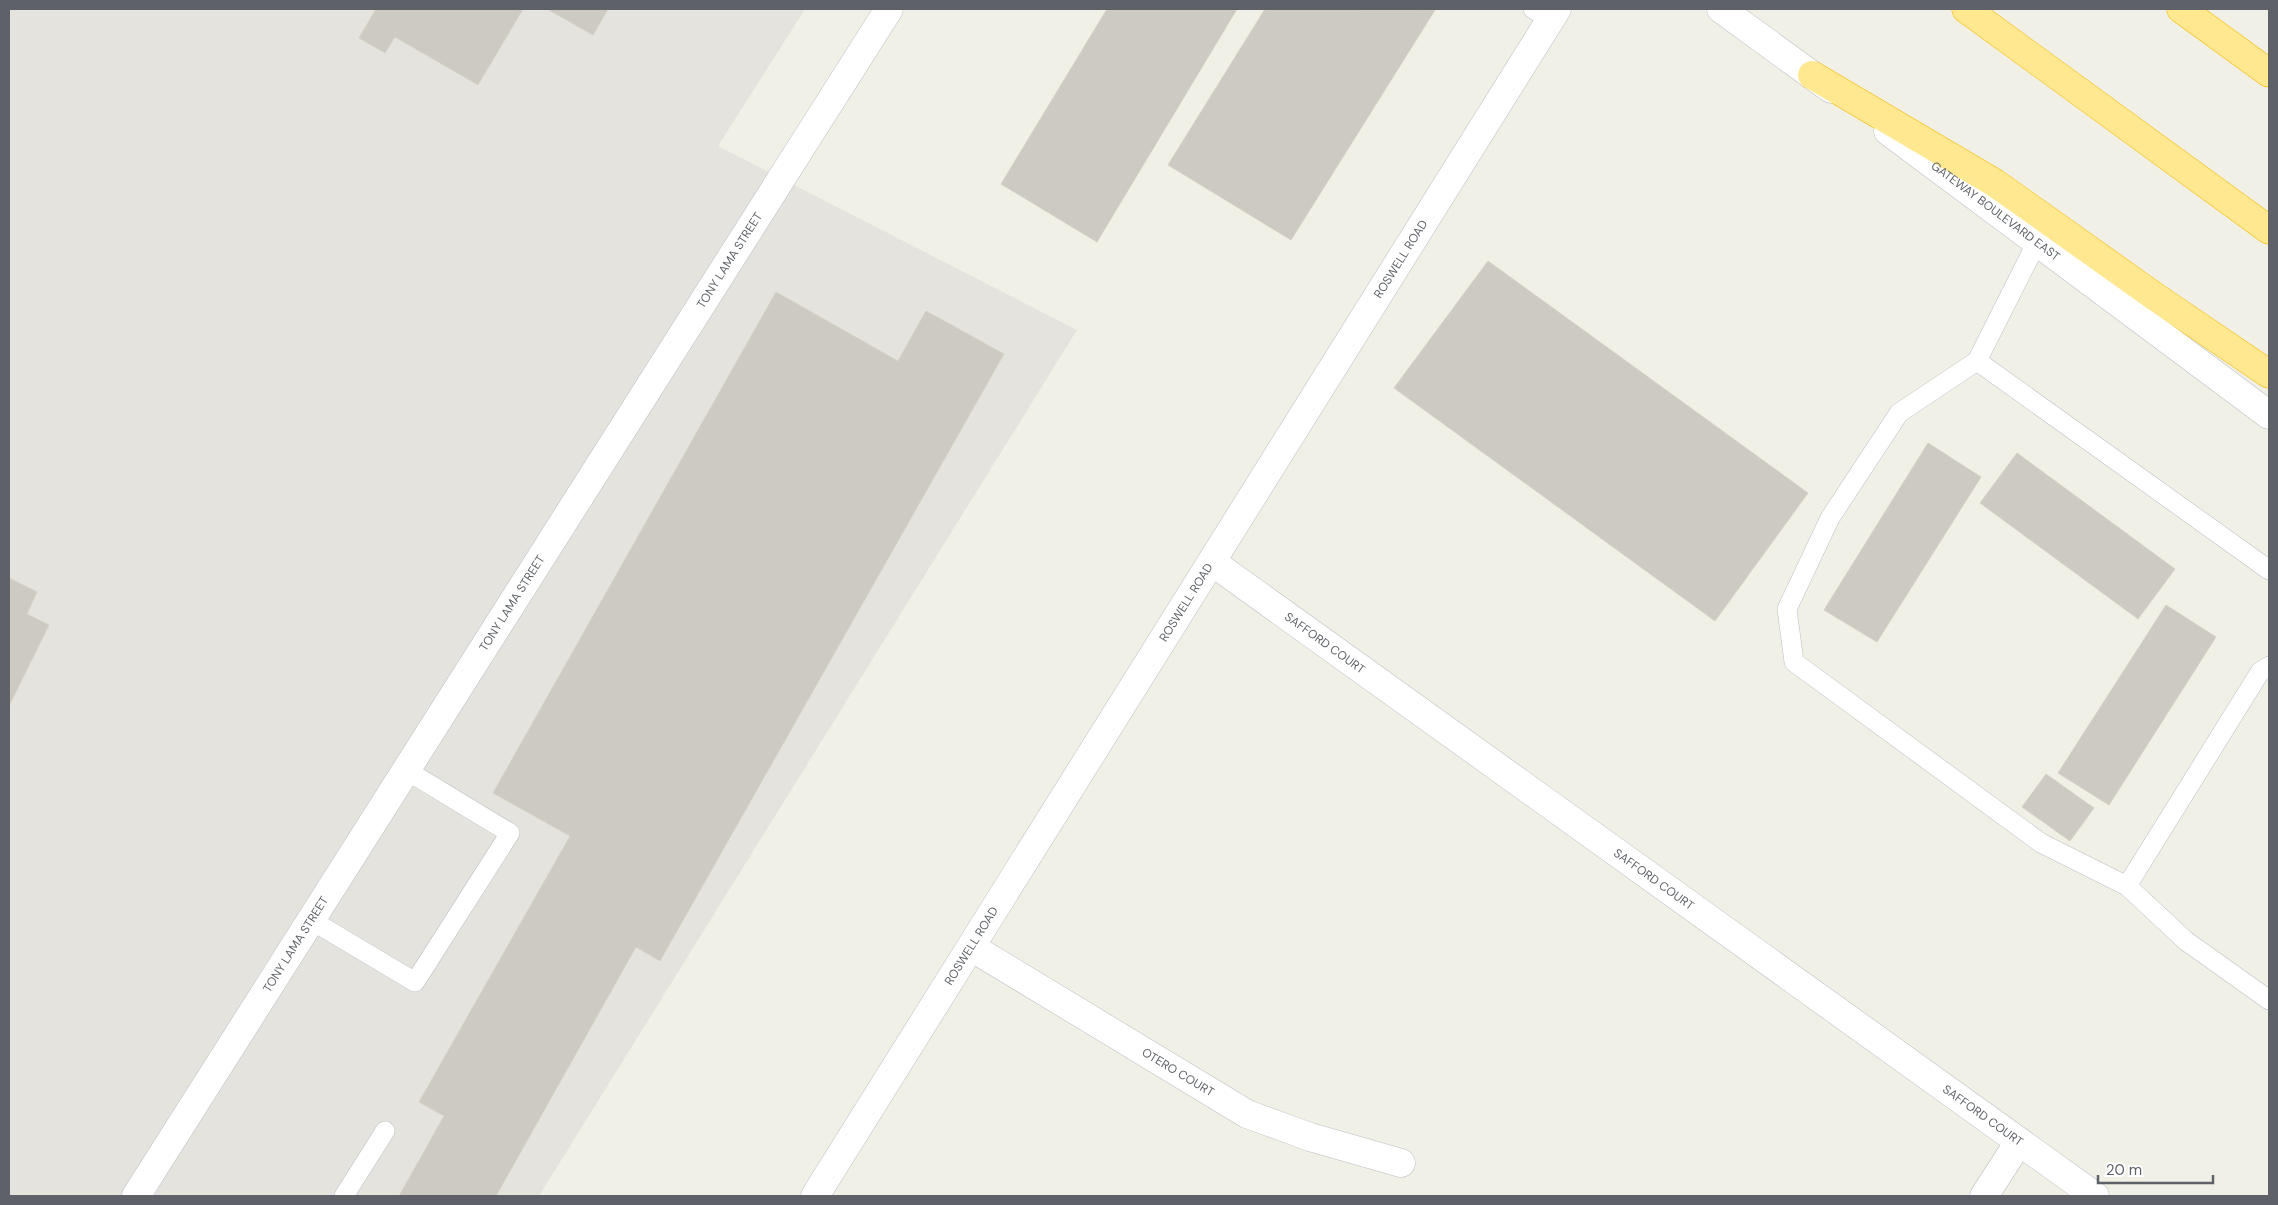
<svg xmlns="http://www.w3.org/2000/svg" width="2278" height="1205" font-family="'DM Sans',sans-serif">
<rect width="100%" height="100%" fill="#f1f0e6"/>
<path fill="#e5e3de" d="M9,9H805L718,146L1077,330L539,1196H9Z"/>
<path fill="#cdcac3" stroke="#d7d2c4" d="M376,9H523L478,85L395,37L385,53L359,38Z
M547,9H608L593,35Z
M1107,9H1237L1097,242L1001,184Z
M1265,9L1435,10L1291,240L1168,165Z
M1488,261L1808,493L1715,621L1394,388Z
M776,292L898,361L926,311L1004,354L660,961L636,947L496,1196H399L444,1116L419,1102L570,836L493,793Z
M1928,443L1981,477L1877,642L1824,610Z
M2017,453L2175,569L2138,619L1980,503Z
M9,578L37,592L27,614L49,625L9,706Z
M2166,605L2216,637L2109,805L2058,773Z
M2046,774L2094,808L2070,841L2022,807Z"/>
<g fill="none" stroke-linecap="round" stroke-linejoin="round">
<defs>
<path id="service" d="M1533,9L1550,20
M2042,232L1977,361L2269,570
M1977,361L1899,413L1830,518L1787,609L1794,662L2041,843L2127,886
M2269,666L2260,672L2127,886L2186,941L2269,1000
M311,920L415,982L510,833L406,770
M344,1196L385,1131"/>
<g id="minor">
<path id="s1" d="M1212,562L2095,1196"/>
<path id="s2" d="M971,947L1247,1114L1310,1137L1401,1163"/>
<path id="s3" d="M815,1196L1557,9"/>
<path d="M1984,1196L2019,1142"/>
</g>
<g id="tertiary">
<path id="s4" d="M136,1196L889,9"/>
</g>
<g id="secondary">
<path d="M1721,9L1831,89"/>
<path id="s5" d="M1888,131L2269,415"/>
</g>
<path id="motorway" d="M1966,9L2269,230
M2181,9L2269,73
M1812,75L1995,183L2157,298L2269,374"/>
</defs>
<use href="#service" stroke="#bbbec3" stroke-width="20"/>
<use href="#minor" stroke="#bbbec3" stroke-width="29"/>
<use href="#tertiary" stroke="#bbbec3" stroke-width="29"/>
<use href="#secondary" stroke="#bcbfc5" stroke-width="29"/>
<use href="#motorway" stroke="#f8b700" stroke-width="29"/>
<use href="#service" stroke="#fff" stroke-width="19"/>
<use href="#minor" stroke="#fff" stroke-width="28"/>
<use href="#tertiary" stroke="#fff" stroke-width="28"/>
<use href="#secondary" stroke="#fff" stroke-width="28"/>
<use href="#motorway" stroke="#ffe890" stroke-width="28"/>
</g>
<g text-anchor="middle" dominant-baseline="central" stroke-width="4" stroke-linejoin="round" paint-order="stroke">
<g font-size="12" fill="#5e6268" stroke="#fff">
<text stroke="none"><textPath href="#s5" startOffset="134">GATEWAY BOULEVARD EAST</textPath></text>
<text stroke="none"><textPath href="#s3" startOffset="1105">ROSWELL ROAD</textPath></text>
<text stroke="none"><textPath href="#s4" startOffset="1108">TONY LAMA STREET</textPath></text>
<text stroke="none"><textPath href="#s4" startOffset="702">TONY LAMA STREET</textPath></text>
<text stroke="none"><textPath href="#s3" startOffset="700">ROSWELL ROAD</textPath></text>
<text stroke="none"><textPath href="#s1" startOffset="139">SAFFORD COURT</textPath></text>
<text stroke="none"><textPath href="#s1" startOffset="544">SAFFORD COURT</textPath></text>
<text stroke="none"><textPath href="#s4" startOffset="298">TONY LAMA STREET</textPath></text>
<text stroke="none"><textPath href="#s3" startOffset="295">ROSWELL ROAD</textPath></text>
<text stroke="none"><textPath href="#s2" startOffset="242">OTERO COURT</textPath></text>
<text stroke="none"><textPath href="#s1" startOffset="949">SAFFORD COURT</textPath></text>
</g>
</g>
<rect width="2278" height="1205" fill="none" stroke="#5e6268" stroke-width="20"/>
<path d="M2098 1175v8h115v-8" fill="none" stroke="#5e6268" stroke-width="2.5"/>
<text x="2106" y="1175" font-size="15" fill="#5e6268" stroke="#ffffff" stroke-width="4" paint-order="stroke">20 m</text>
</svg>
